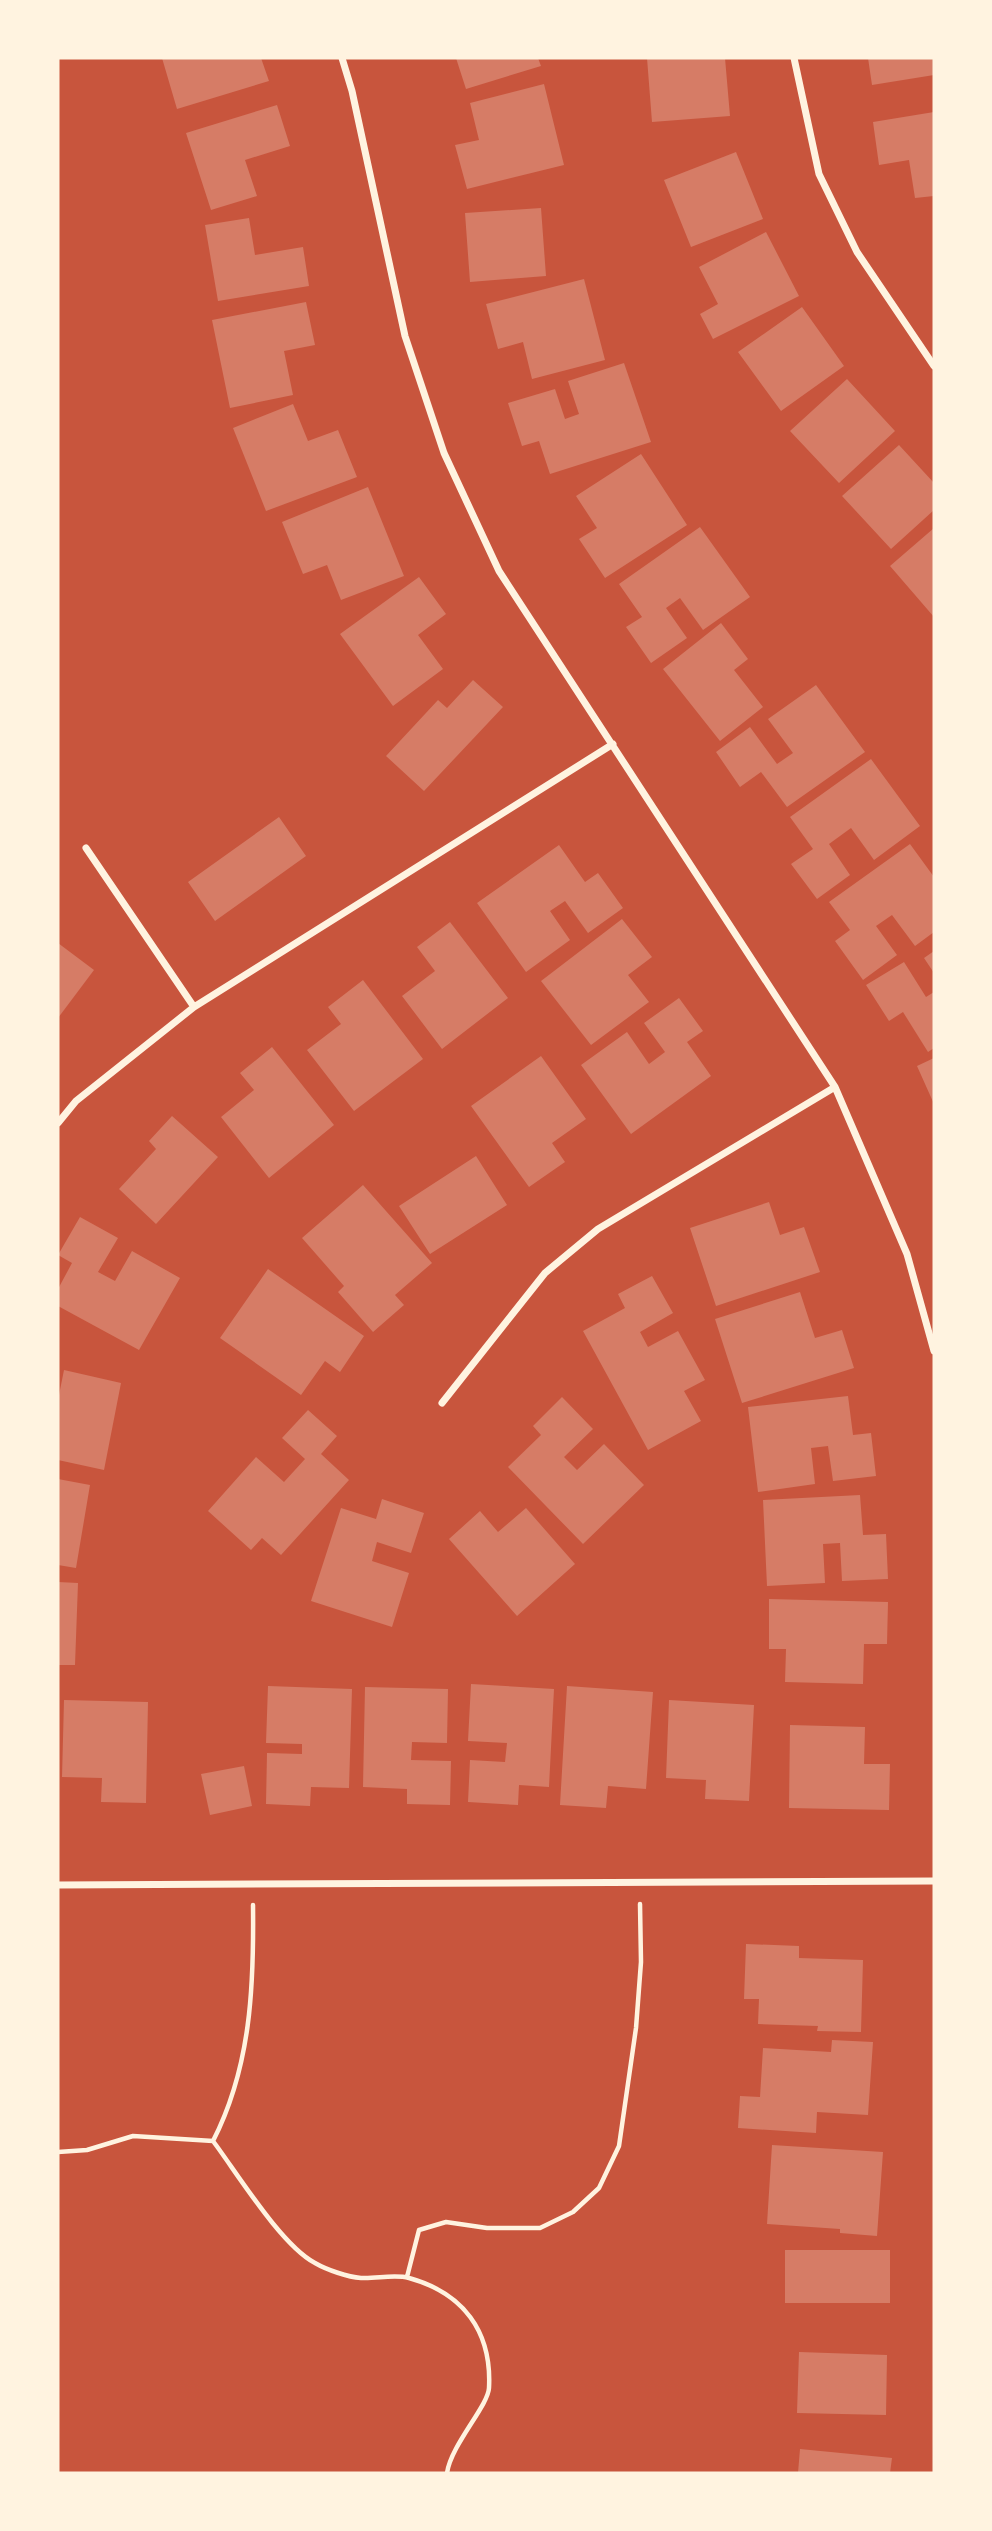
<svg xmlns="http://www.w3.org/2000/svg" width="992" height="2531" font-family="Montserrat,sans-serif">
<rect width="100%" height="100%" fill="#c8553d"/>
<path fill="#d67c66" d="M162,58H261L269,81L177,109Z
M456,58H538L541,66L466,89Z
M647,58H725L730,116L652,122Z
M868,58H934V75L872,85Z
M544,84L564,165L467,189L455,145L479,140L470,103Z
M277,105L290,146L245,160L257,196L211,210L186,133Z
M934,112V196L915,198L909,160L879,165L873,122Z
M736,152L763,219L691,247L664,180Z
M541,208L546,276L470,282L465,213Z
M249,218L255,255L303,247L309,286L218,301L205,225Z
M766,232L799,296L713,339L700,314L718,304L699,267Z
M584,279L605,360L532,379L523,342L498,349L486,304Z
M306,302L315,345L284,351L293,395L230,408L212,320Z
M802,307L844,366L781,411L738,352Z
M624,363L651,442L550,474L539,441L522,446L508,403L555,389L565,419L579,414L568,381Z
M847,379L895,431L839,483L790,431Z
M293,404L308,441L338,430L357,477L266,511L233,428Z
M899,445L934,483V510L891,549L842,496Z
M641,454L687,525L605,578L579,539L597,528L576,496Z
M368,487L404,576L341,600L327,565L303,574L282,522Z
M700,527L750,597L703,630L680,598L666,608L687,638L651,663L626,627L642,617L619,584Z
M934,528V617L890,566Z
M419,577L446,614L418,635L443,669L393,706L340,634Z
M721,623L748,659L734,670L763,707L720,741L663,669Z
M473,680L503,707L424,791L386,756L438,700L447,708Z
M816,685L865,752L787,807L761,772L740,787L716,752L750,727L777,764L793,753L768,719Z
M871,759L920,826L874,860L851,828L829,844L850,875L817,899L791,864L813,849L790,817Z
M279,817L306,856L215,921L188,882Z
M910,844L934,877V932L915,946L892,915L876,926L897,955L863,980L835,941L850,930L829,902Z
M559,845L585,882L598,873L623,908L588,933L565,901L550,911L570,940L526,972L477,903Z
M622,919L652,957L628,975L649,1002L591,1045L541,981Z
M450,922L508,998L442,1049L402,996L435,971L417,947Z
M58,943L94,970L58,1018Z
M934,951V973L924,958Z
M904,962L926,997L934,992V1048L928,1052L903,1012L889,1021L866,985Z
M363,980L423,1059L354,1111L307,1050L341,1024L328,1007Z
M679,998L703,1031L687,1042L711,1076L631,1134L581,1065L627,1032L649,1064L665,1052L644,1023Z
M272,1047L334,1125L269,1178L221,1117L254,1090L240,1073Z
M541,1056L586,1119L552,1143L565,1162L529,1187L471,1106Z
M934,1058V1104L917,1066Z
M172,1116L218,1157L156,1224L119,1189L156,1149L149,1141Z
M476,1156L507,1205L430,1254L399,1206Z
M363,1185L432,1263L395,1295L404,1305L373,1332L338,1292L344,1286L302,1238Z
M769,1202L780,1235L804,1227L820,1272L716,1306L690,1228Z
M80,1217L118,1238L98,1272L115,1281L132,1251L180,1278L139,1350L58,1306V1289L72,1263L58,1255Z
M268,1269L364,1336L340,1372L325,1361L301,1395L220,1338Z
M652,1276L673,1313L640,1332L648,1347L678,1331L705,1380L684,1391L701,1421L648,1450L583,1331L625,1308L618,1294Z
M800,1292L815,1338L842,1330L854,1368L742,1403L715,1319Z
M64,1370L121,1383L104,1470L58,1460V1400Z
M848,1396L853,1435L871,1433L876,1476L833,1481L828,1446L811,1448L815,1484L758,1492L748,1407Z
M562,1397L593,1429L564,1457L577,1470L604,1444L644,1485L583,1544L508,1467L541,1435L533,1426Z
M308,1410L337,1436L321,1454L349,1480L281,1555L262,1538L251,1550L208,1511L256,1457L284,1482L305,1459L282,1438Z
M58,1479L90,1485L76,1568L58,1565Z
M860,1495L863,1535L886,1534L888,1579L842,1581L840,1543L823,1544L825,1583L767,1586L763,1500Z
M382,1499L424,1513L411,1553L377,1542L372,1561L409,1573L392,1627L311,1601L341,1508L376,1519Z
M526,1508L575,1564L517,1616L449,1539L480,1511L498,1532Z
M58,1582L78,1583L75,1665H58Z
M769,1599L888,1602L887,1644H864L863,1684L785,1682L786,1649H769Z
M471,1684L554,1689L549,1787L519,1785L518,1805L468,1802L470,1760L505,1762L507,1743L468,1741Z
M268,1686L352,1689L349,1788L311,1787L310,1806L266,1804L267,1753L302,1754V1744L266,1743Z
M567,1686L653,1692L646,1789L608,1786L606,1808L560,1805Z
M365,1687L448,1689L447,1743L412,1742L411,1760L451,1761L450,1805L407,1804V1789L363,1787Z
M64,1700L148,1702L146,1803L101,1802L102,1778L62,1777Z
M669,1700L754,1705L749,1801L705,1799L706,1780L666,1778Z
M790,1725L865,1727L864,1764H890L889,1810L789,1808Z
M244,1766L252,1806L210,1815L201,1774Z
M746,1944L799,1946V1958L863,1960L861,2032L817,2031L818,2026L758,2024L759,1999H744Z
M832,2040L873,2042L868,2115L817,2112L816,2133L738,2128L740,2096L760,2097L763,2048L831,2052Z
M772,2145L883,2152L877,2236L840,2233V2229L767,2224Z
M785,2250H890V2303H785Z
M799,2352L887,2355L886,2415L797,2413Z
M800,2449L892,2458L890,2473H798Z"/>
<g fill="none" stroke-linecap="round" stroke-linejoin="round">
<path stroke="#fff3e0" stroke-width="4.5" d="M253,1905C254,1986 251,2067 213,2141C237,2173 281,2245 315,2263C327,2270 348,2277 361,2278C376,2279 394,2274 409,2278C463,2293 492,2331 489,2388C488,2406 451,2445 447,2473
M58,2152L87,2150L133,2136L213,2141
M407,2277L419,2230L446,2222L487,2228H540L573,2212L599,2188L619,2146L636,2028L641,1962L640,1904"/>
<path stroke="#fff3e0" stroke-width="7" d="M342,58L352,91L405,336L444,453L499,571L835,1087L907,1254L934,1351
M794,58L819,174L857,252L934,366
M86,848L194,1007
M58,1123L76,1101L194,1007L613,744
M442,1403L545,1273L598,1229L835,1087
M58,1885L934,1881"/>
</g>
<rect width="992" height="2531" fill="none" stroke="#fff3e0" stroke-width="119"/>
</svg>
